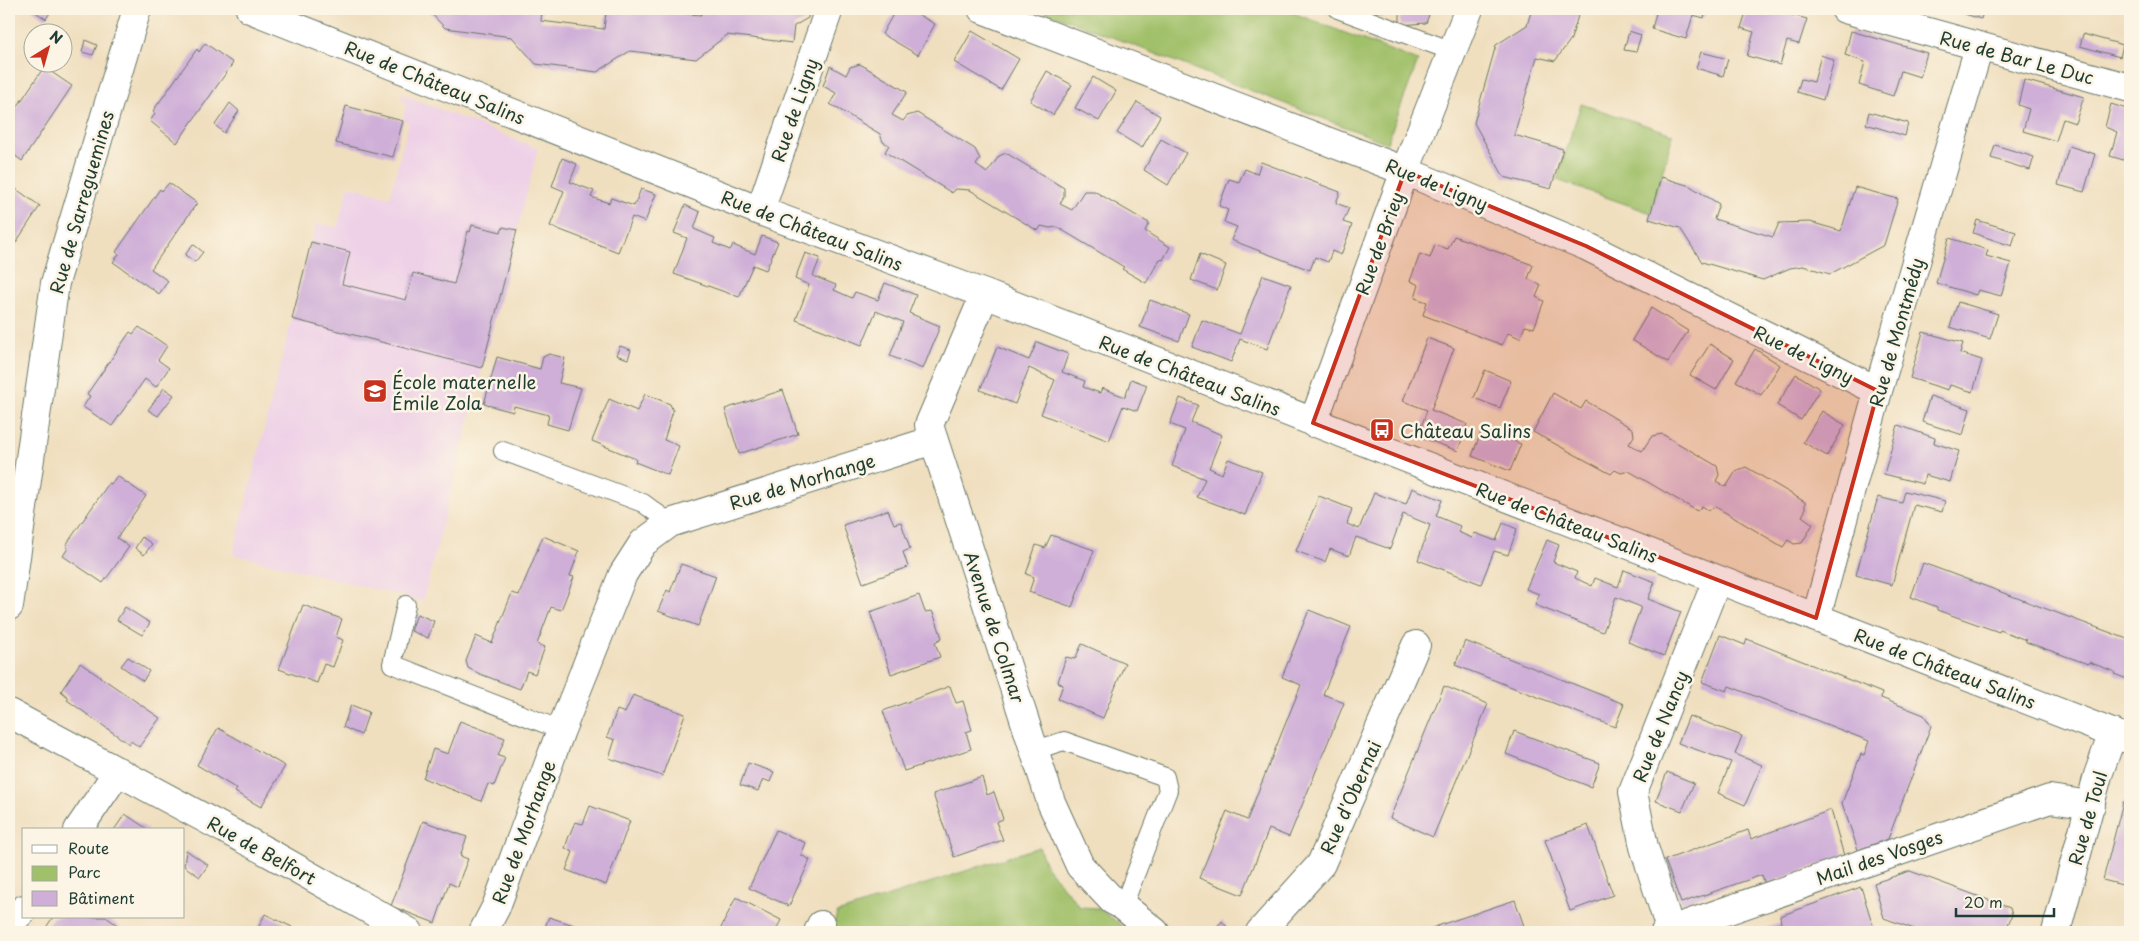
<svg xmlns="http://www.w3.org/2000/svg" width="2139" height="941" font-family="'Playpen Sans',sans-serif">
<rect width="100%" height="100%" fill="#fcf5e5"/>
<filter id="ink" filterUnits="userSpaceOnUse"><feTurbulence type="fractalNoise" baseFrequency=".02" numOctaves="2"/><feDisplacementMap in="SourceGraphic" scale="10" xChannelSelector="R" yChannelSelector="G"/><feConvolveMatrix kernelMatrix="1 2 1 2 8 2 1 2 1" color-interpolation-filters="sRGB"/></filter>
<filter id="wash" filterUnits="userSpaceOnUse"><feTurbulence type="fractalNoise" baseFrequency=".0096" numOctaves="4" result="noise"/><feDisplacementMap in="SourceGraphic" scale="20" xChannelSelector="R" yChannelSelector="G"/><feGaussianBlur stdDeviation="1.12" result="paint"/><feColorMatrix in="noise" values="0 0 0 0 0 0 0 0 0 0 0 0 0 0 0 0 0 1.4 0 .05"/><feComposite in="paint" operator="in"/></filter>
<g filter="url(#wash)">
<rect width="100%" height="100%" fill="#f0dfbf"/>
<path fill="#eed0e7" d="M399,93L538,149L423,601L233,554L316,223L337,228L349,186L390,197L409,122L403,121L406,105Z"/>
<path fill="#a0c069" stroke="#607e4e" d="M1039,9H1283L1418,61L1387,143Z
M1581,104L1673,134L1651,213L1557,180Z
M1039,847L1046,866L1080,907L1098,908L1130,932H832L837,913Z"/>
<g id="blocks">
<path fill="#cfafd8" d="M31,9H48L51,11L46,19Z
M427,9H542L541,21L604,29L606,12L631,9L701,15L702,9H809L808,18L794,26L792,43L727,35L696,59L630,51L597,72L536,64L512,37L445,28Z
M896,9H908L935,24L918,55L882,34Z
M1367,9H1391L1390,10L1367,13Z
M1400,9H1431L1426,23L1400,25Z
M1532,9H1580L1571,39L1555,61L1537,57L1514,135L1563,149L1551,189L1504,177L1474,123L1496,45L1527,25Z
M1601,9H1626L1624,16Z
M1657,9H1706L1704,18L1693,15L1686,39L1652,29Z
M1747,9H1769L1807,19L1799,44L1787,41L1780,65L1747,56L1754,32L1741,28Z
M1948,9H1984L1981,19Z
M972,31L1019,59L1001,90L954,62Z
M1629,31L1641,35L1636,52L1624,50Z
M1851,31L1927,53L1920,77L1901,71L1893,96L1859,85L1865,62L1845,55Z
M2083,34L2123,45L2120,57L2080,46Z
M85,40L97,45L93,55L82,52Z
M205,43L233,63L177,143L150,121L155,114L153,111L197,49L199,52Z
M1701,52L1728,59L1723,76L1696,68Z
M1821,55L1834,60L1823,100L1797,92L1801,79L1814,82Z
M860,64L907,92L892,115L903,121L907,116L917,113L975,149L980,159L976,165L987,173L999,156L1006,153L1064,188V196L1060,204L1072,210L1084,191H1094L1149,223L1145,231L1170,247L1163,260L1160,259L1146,283L1122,269L1124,267L1057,227L1050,228L1041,226L1038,231L970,190L956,189L952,193L885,152L889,145L883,142L880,134L830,104L836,93L823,86L830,66L846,75L850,67Z
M44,67L72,86L22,161L9,151V119Z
M1047,71L1072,85L1053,115L1030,101Z
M1093,77L1116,91L1099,121L1075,108Z
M2024,80L2084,97L2075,123L2063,119L2056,141L2023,131L2029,109L2018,105Z
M1137,102L1160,116L1142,148L1117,133Z
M230,103L239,111L224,133L215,125Z
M2111,104L2130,110V162L2110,156L2117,132L2105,127Z
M346,106L403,121L393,157L336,143Z
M1869,112L1908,123L1905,136L1866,124Z
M1161,139L1186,153L1168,185L1144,170Z
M1995,145L2034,157L2030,170L1991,158Z
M2069,146L2095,154L2084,192L2058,185Z
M562,158L577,164L570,182L594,191L591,197L609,203L611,198L634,206L641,189L656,194L645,222L632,217L618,252L550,226L564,191L552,186Z
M1261,162L1340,192L1336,203L1349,208L1343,222L1352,225L1341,255L1332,251L1328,262L1315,257L1310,270L1231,240L1237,227L1224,222L1228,210L1219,206L1229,179L1239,182L1245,169L1257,174Z
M1661,177L1690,186L1719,204L1714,219L1773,237L1779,223L1810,222L1841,231L1855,187L1898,199L1884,245L1830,274L1803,266L1790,268L1763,280L1702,262L1680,228L1649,219Z
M169,183L197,203L151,269L168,281L159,294L113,262L119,254L116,252L160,189L162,191Z
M9,184L40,206L9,253Z
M685,205L700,212L694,229L715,238L713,243L730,250L733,245L755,254L762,236L778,242L766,270L753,265L739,297L674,274L687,238L674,233Z
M1977,220L2016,232L2012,246L1973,233Z
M472,225L501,232L503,227L517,230L482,368L292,319L311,242L350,252L342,284L406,300L413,273L454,284L468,231L470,232Z
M1454,236L1533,265L1528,279L1541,285L1536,297L1544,301L1534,328L1525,326L1520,338L1508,333L1502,345L1423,315L1427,302L1415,298L1419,285L1410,281L1420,254L1430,258L1435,245L1448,249Z
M1949,238L1988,250L1986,256L2011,263L2001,296L1978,290L1976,295L1936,283Z
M193,244L203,252L195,262L185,255Z
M805,253L820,258L813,276L836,285L834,290L852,298L855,292L878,300L885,283L916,295L909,313L940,326L923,369L890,356L903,322L876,311L862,345L796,320L809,285L795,279Z
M1200,254L1226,265L1217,290L1191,280Z
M1263,275L1291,285L1267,349L1240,339L1231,362L1192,347L1202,320L1240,334Z
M1150,300L1189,314L1179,341L1140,327Z
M1958,302L1998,314L1990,339L1950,327Z
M1651,308L1688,331L1668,362L1632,340Z
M139,327L167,346L158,360L169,368L156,387L145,379L112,426L83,407L90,396L87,394L130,332L133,334Z
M1923,332L1963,343L1960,353L1982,360L1973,392L1950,385L1948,390L1910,378Z
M1427,338L1454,348L1431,410L1467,424L1458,451L1418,436L1427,410L1403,401Z
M1037,342L1068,354L1062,372L1085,381L1083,387L1100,393L1102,388L1125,397L1131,379L1147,385L1137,411L1123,406L1109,441L1041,414L1055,380L1029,368L1015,404L980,390L997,347L1029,360Z
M1710,344L1734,359L1716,390L1690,375Z
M620,346L631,350L628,359L616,355Z
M1755,349L1780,365L1761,395L1736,381Z
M549,354L565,358L559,383L581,388L568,430L547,424L549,415L514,406L513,412L484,404L497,357L540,369L543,357Z
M1485,370L1511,381L1500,408L1474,398Z
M1796,374L1820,389L1801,420L1777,405Z
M164,388L174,395L158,416L148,410Z
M783,390L798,434L739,454L725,409Z
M1553,393L1581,409L1586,401L1633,429L1634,436L1629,444L1642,451L1652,436L1662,434L1717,466L1719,475L1716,481L1726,487L1736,471L1746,467L1805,502V511L1802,516L1813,524L1802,543L1794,544L1788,540L1783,547L1716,507L1708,510L1702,506L1697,511L1629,471L1621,473L1615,470L1611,474L1533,432Z
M645,394L670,404L673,411L664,440L679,446L668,475L635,462L636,459L592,441L609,399L637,411Z
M1930,396L1970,409L1963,435L1922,422Z
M1180,398L1198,405L1191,422L1222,435L1209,468L1222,474L1228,459L1262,472L1245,515L1197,497L1205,479L1172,466L1185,430L1170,424Z
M1822,411L1845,425L1827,456L1803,442Z
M1898,425L1935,438L1934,443L1959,451L1950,482L1925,475L1923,484L1884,474Z
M1482,429L1521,444L1510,471L1472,456Z
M117,476L146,496L117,538L129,547L103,583L63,556L68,548L66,545L109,483L111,484Z
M1412,488L1442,500L1436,516L1460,526L1458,532L1472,538L1475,533L1496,541L1503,523L1517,529L1508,555L1494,551L1481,584L1418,560L1430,525L1403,514L1390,549L1356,537L1349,556L1330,549L1325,562L1296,551L1319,496L1352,509L1347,524L1359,529L1374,493L1406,504Z
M1905,491L1945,501L1942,512L1914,505L1892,585L1856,575L1878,497L1902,503Z
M888,510L894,524L901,522L910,549L903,552L908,567L863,583L843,525Z
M1051,535L1094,550L1072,607L1029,592L1034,577L1026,574L1036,545L1045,548Z
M543,536L579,551L570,576L574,577L561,610L551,607L537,644L545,647L535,674L527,671L520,689L480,674L468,668L466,661L476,636L492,643L512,593L519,595Z
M142,537L152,544L144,555L135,548Z
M1547,540L1559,545L1553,562L1577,572L1575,578L1592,586L1595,578L1618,587L1624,570L1655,582L1648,599L1681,612L1664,656L1628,642L1641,607L1616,597L1603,632L1535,605L1539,594L1526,589Z
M1923,563L2130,640V680L2114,674L2115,672L2089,662L2088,664L2026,642V640L2000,630L1999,632L1937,610V607L1911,597Z
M681,564L716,576L698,626L658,611L667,590L670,592Z
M919,595L925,612L932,611L937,623L942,638L935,642L940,657L891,674L870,612Z
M303,605L342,619L336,637L343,640L333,667L324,664L317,683L279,669Z
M125,607L150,623L142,635L117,620Z
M1309,610L1351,627L1323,694L1344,703L1289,837L1269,829L1242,895L1199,878L1227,811L1247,820L1260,787L1301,685L1282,677Z
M417,614L434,621L428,638L411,631Z
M1720,635L1745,645L1747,639L1882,693L1881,698L1924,715L1931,726L1888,839L1858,850L1842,803L1861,754L1864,755L1869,741L1729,686L1727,691L1702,682Z
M1465,641L1624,704L1615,727L1455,665Z
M1082,644L1125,663L1103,718L1058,699L1063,685L1058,682L1066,657L1075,659Z
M128,657L149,671L143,681L121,666Z
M80,663L160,718L139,747L131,741L129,744L67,700L69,698L61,691Z
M950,686L956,703L963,701L972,730L966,732L971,749L904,771L883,711Z
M1444,686L1488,704L1433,837L1390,818Z
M633,695L685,714L662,776L609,758L615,740L607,737L617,710L625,713Z
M351,705L369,712L361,735L343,727Z
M1689,716L1742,736L1735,754L1762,765L1745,805L1718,793L1731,762L1678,743Z
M460,721L505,738L498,756L505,758L499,773L494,786L488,784L481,801L423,778L433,749L448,754Z
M218,728L285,766L261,807L235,792L237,789L197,765Z
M1514,731L1600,763L1591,787L1506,754Z
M748,763L774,772L770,782L763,779L758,791L740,785Z
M1667,772L1694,783L1682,811L1656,801Z
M982,777L987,795L994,792L1003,819L996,822L1003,840L954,857L933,794Z
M2123,802L2130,803V887L2103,880Z
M590,806L630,821L606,885L566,870L573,852L565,848L569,836L575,822L583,824Z
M1831,810L1844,856L1765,884L1762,875L1681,903L1665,860L1748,830L1751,839Z
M125,814L149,830H114Z
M423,821L467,837L460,856L468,859L462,874L458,887L449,883L435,923L391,906Z
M1588,825L1613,895L1570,911L1545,840Z
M776,830L806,843L801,855L810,860L789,906L749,888Z
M186,850L208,865L200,877L184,866Z
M1910,871L2010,908L2012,915L2005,932H1922L1884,918L1874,883Z
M1861,887L1875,932H1754L1781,923L1780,916Z
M736,897L781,920L775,932H719Z
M1515,900L1526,932H1421L1446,923Z
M265,914L292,927L290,932H256Z
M53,917H106L120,927L116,932H43Z
M549,917L589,930L593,932H543Z
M1222,921L1231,932H1213Z"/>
</g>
</g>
<g filter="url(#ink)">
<use href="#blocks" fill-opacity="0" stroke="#687665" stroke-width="1"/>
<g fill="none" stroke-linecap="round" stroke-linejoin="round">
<defs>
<path id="lane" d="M1338,9L1452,51
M503,451L643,503L670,523
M406,605L392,664L561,730
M1035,750L1064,741L1165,777L1168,790L1123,906"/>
<path id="street" d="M250,9L760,211L985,294L2130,740
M982,9L1405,171L1586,246L1878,391
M1845,9L2130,88
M760,211L829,9
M985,294L929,425L1051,802L1080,866L1112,900L1123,906L1155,932
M1313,423L1405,171L1469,9
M1816,618L1878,391L1979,47
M9,713L273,855L409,932
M78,830L118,771
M9,924L24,909
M483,932L496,907L561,730L623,574L643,543L670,523L934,440
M818,932L821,925
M1260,932L1321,864L1416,645
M1665,932L2050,799L2091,805
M1671,932L1644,847L1633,792L1717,580
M2056,932L2098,775L2113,733"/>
<path id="secondary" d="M9,606L55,283L137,9"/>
</defs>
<use href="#lane" stroke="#687665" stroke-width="20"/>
<use href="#street" stroke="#687665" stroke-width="30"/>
<use href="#secondary" stroke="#687665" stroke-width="30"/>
<use href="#lane" stroke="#fff" stroke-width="18"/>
<use href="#street" stroke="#fff" stroke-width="28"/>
<use href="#secondary" stroke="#fff" stroke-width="28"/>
</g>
</g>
<path fill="#c8321e" fill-opacity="0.2" stroke="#c8321e" stroke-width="4" stroke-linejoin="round" d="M1405,171L1586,246L1878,391L1816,618L1313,423Z"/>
<defs>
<symbol id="school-square" viewBox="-11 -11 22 22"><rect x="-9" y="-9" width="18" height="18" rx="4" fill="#c8321e" stroke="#fcf5e5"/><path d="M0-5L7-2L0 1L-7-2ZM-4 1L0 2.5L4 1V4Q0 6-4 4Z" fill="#fff"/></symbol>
<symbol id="bus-square" viewBox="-11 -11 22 22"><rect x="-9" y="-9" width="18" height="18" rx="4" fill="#c8321e" stroke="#fcf5e5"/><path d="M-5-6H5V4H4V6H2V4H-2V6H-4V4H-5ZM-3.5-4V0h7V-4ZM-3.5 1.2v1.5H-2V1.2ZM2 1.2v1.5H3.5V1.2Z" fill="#fff"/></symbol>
</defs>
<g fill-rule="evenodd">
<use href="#school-square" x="361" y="377" width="28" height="28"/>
<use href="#bus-square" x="1368" y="416" width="28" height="28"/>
</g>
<g text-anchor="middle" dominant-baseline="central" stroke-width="5" stroke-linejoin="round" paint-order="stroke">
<g font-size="18" fill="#1f3d34" stroke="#fcf5e5">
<text transform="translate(2017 57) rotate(15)">Rue de Bar Le Duc</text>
<text transform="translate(435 82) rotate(22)">Rue de Château Salins</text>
<text transform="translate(794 110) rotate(-71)">Rue de Ligny</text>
<text transform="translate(1437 184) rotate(22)">Rue de Ligny</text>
<text transform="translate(81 202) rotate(-74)">Rue de Sarreguemines</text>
<text transform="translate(812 230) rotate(21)">Rue de Château Salins</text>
<text transform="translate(1379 243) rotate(-70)">Rue de Briey</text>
<text transform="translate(1896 332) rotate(-74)">Rue de Montmédy</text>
<text transform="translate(1804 354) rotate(26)">Rue de Ligny</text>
<text transform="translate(1190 375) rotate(21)">Rue de Château Salins</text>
<text transform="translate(802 481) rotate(-17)">Rue de Morhange</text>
<text transform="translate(1567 522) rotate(21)">Rue de Château Salins</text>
<text transform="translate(995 627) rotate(72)">Avenue de Colmar</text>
<text transform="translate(1945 668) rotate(21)">Rue de Château Salins</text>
<text transform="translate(1660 726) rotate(-68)">Rue de Nancy</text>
<text transform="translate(1350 797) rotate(-66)">Rue d'Obernai</text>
<text transform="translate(2087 818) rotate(-74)">Rue de Toul</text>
<text transform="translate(523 832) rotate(-70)">Rue de Morhange</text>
<text transform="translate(262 850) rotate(29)">Rue de Belfort</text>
<text transform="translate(1879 857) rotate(-19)">Mail des Vosges</text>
</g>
<g font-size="18" fill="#1f3d34" stroke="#fcf5e5" text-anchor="start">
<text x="392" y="381">École maternelle<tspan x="392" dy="21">Émile Zola</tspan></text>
<text x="1400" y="430">Château Salins</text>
</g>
</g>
<rect width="2139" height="941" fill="none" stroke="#fcf5e5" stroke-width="30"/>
<rect x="22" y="828" width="162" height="90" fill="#fcf5e5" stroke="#a4ab9e"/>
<rect x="32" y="845" width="25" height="8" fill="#ffffff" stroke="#a4ab9e"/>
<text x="68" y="854" font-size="15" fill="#1f3d34">Route</text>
<rect x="32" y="866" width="25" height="15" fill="#a0c069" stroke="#a4ab9e"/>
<text x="68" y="878" font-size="15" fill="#1f3d34">Parc</text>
<rect x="32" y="891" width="25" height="15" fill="#cfafd8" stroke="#a4ab9e"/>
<text x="68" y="904" font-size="15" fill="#1f3d34">Bâtiment</text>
<g transform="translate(48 48) rotate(37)"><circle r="24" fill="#fcf5e5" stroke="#a4ab9e"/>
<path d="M0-4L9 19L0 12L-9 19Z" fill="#c8321e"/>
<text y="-8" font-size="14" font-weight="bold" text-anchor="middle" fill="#1f3d34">N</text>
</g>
<path d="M1956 908v8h98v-8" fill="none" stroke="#1f3d34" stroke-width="2.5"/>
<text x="1964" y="908" font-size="15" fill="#1f3d34" stroke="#fcf5e5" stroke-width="4" paint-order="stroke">20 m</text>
</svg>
